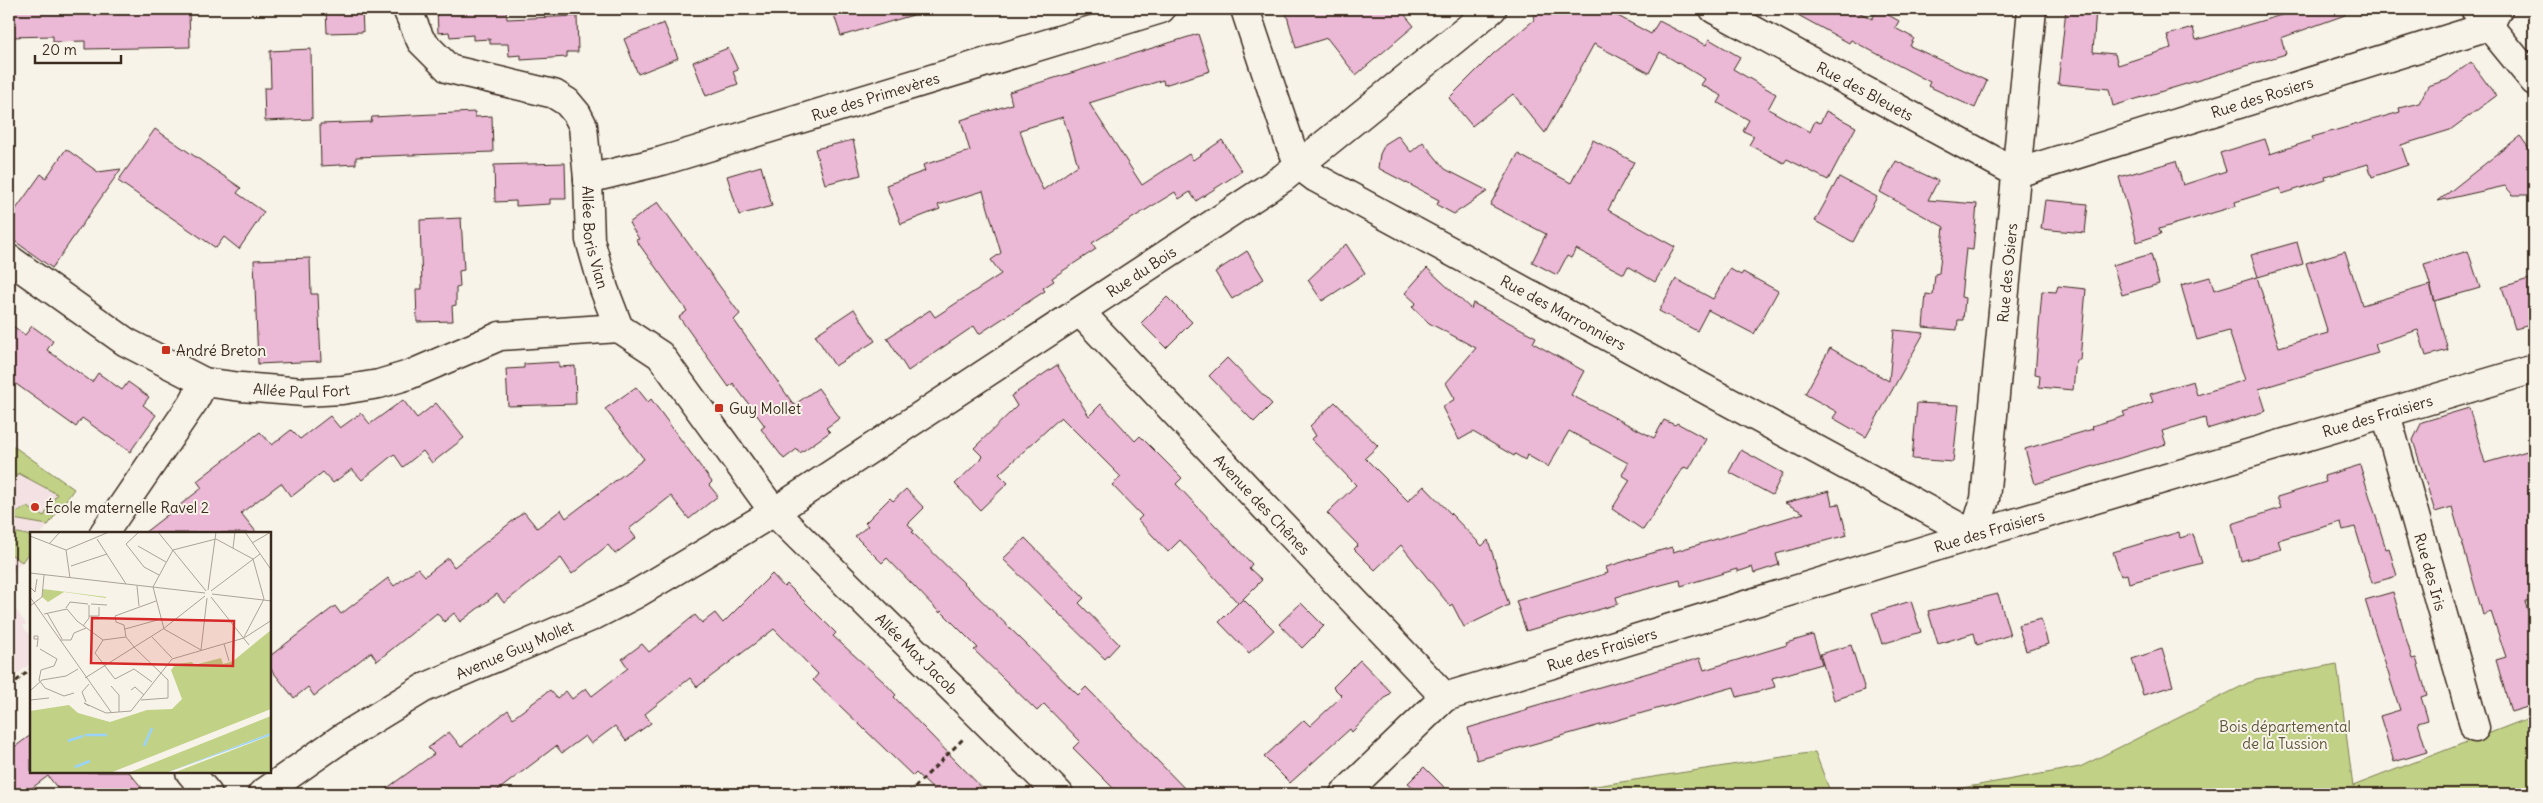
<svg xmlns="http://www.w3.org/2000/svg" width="2543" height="803" font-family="Delius,sans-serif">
<rect width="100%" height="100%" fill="#f7f3e8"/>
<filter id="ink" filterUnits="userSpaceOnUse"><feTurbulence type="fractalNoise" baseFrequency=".02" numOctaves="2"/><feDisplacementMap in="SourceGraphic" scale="10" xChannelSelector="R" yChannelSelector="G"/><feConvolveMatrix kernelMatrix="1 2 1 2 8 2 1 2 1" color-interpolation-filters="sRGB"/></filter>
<g filter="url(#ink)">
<path fill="#f3e1e3" d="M9,443L74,489L42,533H31V549L9,577Z
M9,600L26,624L23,626L31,637V663L9,681Z"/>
<path fill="#c1d287" stroke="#7e7e52" d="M9,443L74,489L48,525L13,519L15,513L27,507L44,516L57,494L18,473L9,489Z
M18,533L31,536V549L22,562L9,553V541L14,534Z
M2337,664L2353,786L2534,716V794H1928L2080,767L2256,679Z
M1815,752L1831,794H1544Z"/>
<path fill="#ebb8d6" stroke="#3b2a1e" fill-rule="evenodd" d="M9,9H189L190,47L85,49V41L53,42V36L9,37Z
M326,9H362L363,32L327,33Z
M437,9H506L507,19L577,16L578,52H567V57L521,60V55L509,56L508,44H490V39L473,40V35L450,37L449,32L438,33Z
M832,9H913V15L841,36Z
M1285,9H1400L1414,26L1356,75L1327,38L1296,48Z
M1547,9H1605L1651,34L1659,21L1706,45L1709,39L1740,57L1733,69L1776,94L1768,109L1810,132L1815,121L1820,123L1826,111L1856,127L1828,180L1787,159L1784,163L1749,145L1754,136L1743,131L1749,120L1718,103L1722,96L1701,85L1705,79L1660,52L1649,73L1594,44L1545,133L1513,94L1472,126L1449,98L1493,54L1534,20L1533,14L1547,13Z
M1787,9H1853L1872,19L1878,9L1899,21L1895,28L1914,38L1910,46L1987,81L1975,108L1928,86L1930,82L1851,40L1849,43Z
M2066,9H2096L2093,52L2115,54L2118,65L2171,48L2167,35L2193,28L2196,40L2302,9H2343L2345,15L2281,38L2286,54L2113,106L2109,89L2058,84Z
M664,23L678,58L638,74L624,39Z
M1198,34L1210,71L1164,85L1163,80L1089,103L1142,185L1189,154L1193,160L1222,140L1242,171L1196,201L1190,192L1179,199L1175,192L1092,243L1096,249L1052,278L1054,281L1043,288L1045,291L979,334L974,326L908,371L887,338L930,310L935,317L1001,274L991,260L1001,253L983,191L938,205L940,209L901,224L886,185L925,171L923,165L970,151L961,120L1012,104L1009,92ZM1063,117L1078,165L1043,190L1028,156L1020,130Z
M728,48L738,70L733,72L738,84L706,96L693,62Z
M311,49L312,119L265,121L264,88H271L270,51Z
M2471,62L2496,96L2450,130L2401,145L2408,165L2372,177L2368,164L2325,177L2326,180L2282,194L2280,188L2235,202L2236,206L2159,229L2161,234L2137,242L2119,177L2176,161L2183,185L2226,171L2220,153L2265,139L2270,154L2313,140L2312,137L2400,112L2399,108L2419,103L2428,86L2447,80Z
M475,112V117L492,116L493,152L356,157V164L321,166L320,124L371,122L372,117Z
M155,129L241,188L237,193L264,212L239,249L224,237L216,248L118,181Z
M1398,136L1411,152L1423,142L1445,169L1488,191L1454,214L1437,205L1439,200L1378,168L1380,154L1385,144Z
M2520,136L2534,155V195H2513L2505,186L2438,201Z
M853,140L861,175L825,184L815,149Z
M1593,140L1634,162L1608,210L1675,247L1655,282L1628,266L1624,274L1576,249L1571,258L1567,256L1557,275L1532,262L1546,234L1490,205L1518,154L1571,183Z
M66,149L98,172L121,169L52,268L9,237V219L41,174L46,178Z
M1896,161L1938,181L1928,200L1977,204L1973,250L1966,249L1961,297L1965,298L1963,320H1958L1957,330L1923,327L1926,294L1933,295L1935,274L1939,273L1944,227L1880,192Z
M565,163L566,199H550V204L516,206V201L495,202L494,165Z
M761,166L772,206L739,215L727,176Z
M1839,177L1877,197L1853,242L1815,221Z
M2045,200L2088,204L2085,233L2041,229Z
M658,202L740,314L734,320L794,405L818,388L840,418L826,428L830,432L800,453L797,449L784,459L761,429L765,426L733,383L729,387L679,317L687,311L636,240L639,239L629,223Z
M461,218L464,270L459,271L460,287L456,288V305L452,306L453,321L417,322L416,289H422L420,220Z
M2297,242L2303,264L2258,277L2251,255Z
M1346,244L1365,273L1322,301L1308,280Z
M1247,251L1264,279L1232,299L1215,272Z
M2345,251L2362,305L2430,285L2448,350L2426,356L2418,330L2375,344L2378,353L2259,389L2266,411L2207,429L2205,418L2162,431L2166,444L2035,484L2025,449L2093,429L2092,426L2125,416L2123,412L2153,402L2150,394L2193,381L2197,395L2245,380L2229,331L2197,340L2181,285L2210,277L2214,290L2257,277L2279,347L2328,333L2306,263Z
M2468,251L2480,288L2435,301L2424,264Z
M2151,254L2159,284L2122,295L2113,265Z
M310,258L311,294H318L321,361L258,364L254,260Z
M1427,268L1471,309L1473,303L1536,337L1533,343L1584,371L1571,395L1654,438L1664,420L1675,425L1677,423L1706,439L1689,469L1684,467L1643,530L1612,509L1630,480L1622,475L1628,463L1569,431L1548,467L1527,455L1525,460L1515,454L1514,456L1473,432L1459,440L1442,407L1455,399L1446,383L1476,348L1429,323L1412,307L1416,303L1405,293Z
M1730,269L1741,275L1743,272L1778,291L1754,334L1708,310L1697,331L1659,311L1676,279L1713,299Z
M2529,279L2534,296V324L2515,329L2502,287Z
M2058,286L2086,289L2080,360H2076L2073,390L2039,387L2040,375L2035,374L2042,291L2056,292Z
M1167,297L1192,322L1166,348L1141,323Z
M854,309L875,341L835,366L815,335Z
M9,323L25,335L32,326L53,341L47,350L92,382L98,373L122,390L128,382L149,397L143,405L156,415L130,452L82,418L76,427L9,379Z
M1894,330L1924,333L1866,437L1833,418L1837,412L1805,394L1830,348L1889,381Z
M1227,358L1272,404L1254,422L1209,376Z
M559,362V367L575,366L576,404L508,406L506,369L524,368V364Z
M1057,365L1089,416L1101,404L1135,441L1140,436L1182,478L1176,484L1252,564L1249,568L1262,580L1239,603L1243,599L1274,630L1249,653L1219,622L1238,603L1180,540L1168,552L1138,520L1142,516L1112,485L1121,477L1061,417L999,474L1008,483L980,510L955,484L983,457L974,448L1017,406L1011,396Z
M636,387L648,402L651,399L712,482L709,485L718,496L689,519L671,496L629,529L636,538L615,554L608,545L572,574L561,558L504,603L497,594L460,622L454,613L444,622L437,613L377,661L371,652L314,696L308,687L294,698L270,668V656L335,606L341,614L388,578L394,586L418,568L425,576L448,558L454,567L524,512L537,528L561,510L566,518L644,459L605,409Z
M403,400L417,418L436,403L464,438L432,463L423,451L403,467L394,454L362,480L352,469L333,483L323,472L291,497L281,483L241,513L257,533H144L202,488L197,481L260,432L272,445L291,430L300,439L330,416L340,428L361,413L370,424Z
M1335,402L1378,446L1365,458L1408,501L1424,486L1482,546L1488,540L1509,605L1464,627L1452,604L1450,606L1401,545L1375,570L1354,549L1358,545L1327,513L1356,485L1311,439L1316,436L1310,426Z
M1917,403L1959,405L1953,462L1912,459Z
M2469,408L2485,463L2534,449V601L2525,602L2534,629V705L2511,712L2496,660L2506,657L2491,612L2483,615L2452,507L2435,512L2413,440L2422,422Z
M1741,450L1783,473L1772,495L1729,472Z
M2360,465L2386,549L2389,548L2397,576L2372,583L2355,527L2343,530L2341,522L2278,540L2281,549L2241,561L2232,524L2281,508L2277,497L2326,482L2324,476Z
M906,489L924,508L908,524L914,531L912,532L1078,695L1086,687L1190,794H1119L1073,748L1080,741L1044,704L1037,711L974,650L978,648L941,611L940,613L887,558L882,563L855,536L868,526L865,523L890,498L893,501Z
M1829,491L1832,505L1839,504L1847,535L1776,554L1779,565L1754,573L1752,567L1737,572V569L1681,586L1680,580L1616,597L1618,604L1526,631L1516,601L1608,573L1606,567L1672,547L1673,552L1804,513L1785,503Z
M2179,532L2180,538L2193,534L2202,563L2129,583L2127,574L2121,576L2113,552Z
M1025,538L1084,598L1079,603L1119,644L1105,659L1003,559Z
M772,574L784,587L787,584L836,633L833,636L885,683L896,695L894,697L988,794H938L916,773L913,776L813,680L818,674L774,629L697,687L690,678L645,714L651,723L626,741L615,726L591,744L585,736L562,753L556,746L493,794H379L434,754L428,748L449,732L461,747L508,710L513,718L550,690L557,698L566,691L572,699L586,688L592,696L628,668L622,659L642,644L649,652L695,615L702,623L715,613L723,623Z
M2393,592L2412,659L2416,658L2427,695L2421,697L2428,720L2418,723L2427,752L2394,762L2380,716L2400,710L2365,600Z
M1998,594L2010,635L1977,645L1974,633L1938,644L1928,611Z
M1911,601L1921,632L1882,644L1872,613Z
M1301,603L1324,626L1302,648L1279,624Z
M2041,619L2048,644L2026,651L2018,625Z
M1813,635L1822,664L1772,678L1775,687L1737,697L1734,687L1477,760L1468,728L1528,710L1527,708L1700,658L1704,670L1787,645L1786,643Z
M1851,645L1865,690L1834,700L1820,654Z
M2162,649L2173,686L2143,695L2132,659Z
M1360,660L1391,692L1352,732L1350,729L1290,783L1264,757L1304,720L1310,726L1342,696L1333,687Z
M31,735V772H129L147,794H62L48,776L24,794H9V751Z
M1424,767L1451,794H1421L1408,783Z"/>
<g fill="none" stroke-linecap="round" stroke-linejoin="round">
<defs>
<g id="minor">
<path id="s1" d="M407,9L421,41L449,69L554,94L567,102L577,114L583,126L588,179L590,240L604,289L619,328L660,355L774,512L1059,794"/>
<path id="s2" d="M1245,9L1290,144L1300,166L1316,178L1974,535L1985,499L2032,9"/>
<path id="s3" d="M1714,9L2017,173L2489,26L2498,9"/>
<path d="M2475,9L2534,81"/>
<path id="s4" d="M588,179L662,161L1161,9"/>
<path id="s5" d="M9,259L126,342L204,382L241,387L304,392L342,390L379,384L409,375L500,336L619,328"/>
<path id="s6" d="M1080,312L1445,697"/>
<path id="s7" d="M2386,414L2475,728"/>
<path d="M104,533L194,401L204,382"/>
<path d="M190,772L208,794"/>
<path id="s8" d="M262,794L342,738L424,688L593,616L636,594L774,512L1283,178L1492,9"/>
<path id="s9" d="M1344,794L1445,697L1974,535L2534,369"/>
</g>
</defs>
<use href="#minor" stroke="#3b2a1e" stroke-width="31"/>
<path stroke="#3b2a1e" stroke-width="3" stroke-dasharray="5 4" stroke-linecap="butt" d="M9,687L31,669
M908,794L964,738"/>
<use href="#minor" stroke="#f7f3e8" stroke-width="28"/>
</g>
</g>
<g fill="#c8321e" stroke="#f7f3e8" stroke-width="2">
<rect x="161" y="345" width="10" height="10" rx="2.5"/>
<rect x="714" y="403" width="10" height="10" rx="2.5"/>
<circle cx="35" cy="507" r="5"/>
</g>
<g text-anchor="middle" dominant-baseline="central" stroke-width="4" stroke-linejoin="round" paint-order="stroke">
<g font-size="15" fill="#3b2a1e" stroke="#f7f3e8">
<text stroke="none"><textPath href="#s3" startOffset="172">Rue des Bleuets</textPath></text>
<text stroke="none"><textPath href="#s4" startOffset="299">Rue des Primevères</textPath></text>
<text stroke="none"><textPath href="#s3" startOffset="601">Rue des Rosiers</textPath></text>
<text stroke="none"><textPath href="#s1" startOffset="339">Allée Boris Vian</textPath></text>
<text stroke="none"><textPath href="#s8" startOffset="1025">Rue du Bois</textPath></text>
<text stroke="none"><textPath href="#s2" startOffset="1200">Rue des Osiers</textPath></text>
<text stroke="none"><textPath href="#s2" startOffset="468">Rue des Marronniers</textPath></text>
<text stroke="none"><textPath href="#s5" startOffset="329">Allée Paul Fort</textPath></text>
<text stroke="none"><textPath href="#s9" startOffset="1114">Rue des Fraisiers</textPath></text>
<text stroke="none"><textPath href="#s6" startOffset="265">Avenue des Chênes</textPath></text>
<text stroke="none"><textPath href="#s9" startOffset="709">Rue des Fraisiers</textPath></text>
<text stroke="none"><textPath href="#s7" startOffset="164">Rue des Iris</textPath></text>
<text stroke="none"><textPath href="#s8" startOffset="292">Avenue Guy Mollet</textPath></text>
<text stroke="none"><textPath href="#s9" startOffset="304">Rue des Fraisiers</textPath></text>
<text stroke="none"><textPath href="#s1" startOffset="878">Allée Max Jacob</textPath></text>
</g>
<g font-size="15" fill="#3b2a1e" stroke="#f7f3e8" text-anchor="start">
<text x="176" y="350">André Breton</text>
<text x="729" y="408">Guy Mollet</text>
<text x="45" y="507">École maternelle Ravel 2</text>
</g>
<g font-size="15" fill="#5c5438" stroke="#f7f3e8">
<text x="2285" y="726">Bois départemental<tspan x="2285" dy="17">de la Tussion</tspan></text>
</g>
</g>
<g transform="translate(30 532)">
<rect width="241" height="241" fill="#f7f3e8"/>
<path d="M13,57L76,65V66L34,60L18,70L12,65ZM241,98V177L80,241H0V179L39,173L48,181L80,190L117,178L142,177L152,167L141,138L146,132L162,130L164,133L191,126L193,132L203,129ZM241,184V201L136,241H98ZM241,203V241H143L231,207Z" fill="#c1d287"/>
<path d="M242,201L241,203L136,241L241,201Z" fill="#9ad3fa"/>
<path fill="none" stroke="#9ad3fa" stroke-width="2.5" d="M55,203H77M38,209L53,204M114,214L122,196M45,235L60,229"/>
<path fill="none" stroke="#aca397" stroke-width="1" d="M109,0L96,12L114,35L129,43M128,0L176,59M215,0L242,39M0,4L36,18M67,7L96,52M222,11L241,0M19,12L30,0M108,14L136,30M203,16L205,0M36,18L79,0M36,18L40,46M41,34L77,22M0,41L175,61M107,54L109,74M0,55L5,60L7,47M123,55L143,18L186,7L223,27L234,67L214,105M123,55L134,97L171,118L177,66M178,58L186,0M181,59L230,22M182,62L242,69M0,65L81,180M181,65L219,113M61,72L77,73M0,74L12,65L14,43M36,76L40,70L58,72M17,81L32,107M14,82L37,77L47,89L73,108L96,105M59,84H69V75M53,94L59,86V73M95,97L131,87M122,105L142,126M30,108H41L44,101L56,96M73,108L65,121L85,147L104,137L122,150M194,112L199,129M7,115L8,107V104H4V107H8M10,117L27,127L24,134L11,138L9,148L15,156L34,164L44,161M55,146L133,97L175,64M81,154L89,163V180M101,158L105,155L114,163M0,159L12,148L36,144L48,137M0,168L19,166M111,168L138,166V148L105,116L96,105L94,93L86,90L85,84L126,69M56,170L52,160L59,152M59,174L54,171L76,181L101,179L142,127L214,106L242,88"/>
<path fill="#d62828" fill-opacity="0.15" stroke="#d62828" stroke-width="2.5" d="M62,86L204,89L203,134L61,131Z"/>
<rect width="241" height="241" fill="none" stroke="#3b2a1e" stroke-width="2.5"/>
</g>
<rect width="2543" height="803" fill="none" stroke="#f7f3e8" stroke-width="30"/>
<rect x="15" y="15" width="2513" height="773" fill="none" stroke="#3b2a1e" stroke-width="2" filter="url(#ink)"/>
<path d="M35 55v8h86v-8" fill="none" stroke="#3b2a1e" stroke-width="2.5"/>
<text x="42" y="55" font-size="15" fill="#3b2a1e" stroke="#f7f3e8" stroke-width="4" paint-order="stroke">20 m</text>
</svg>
